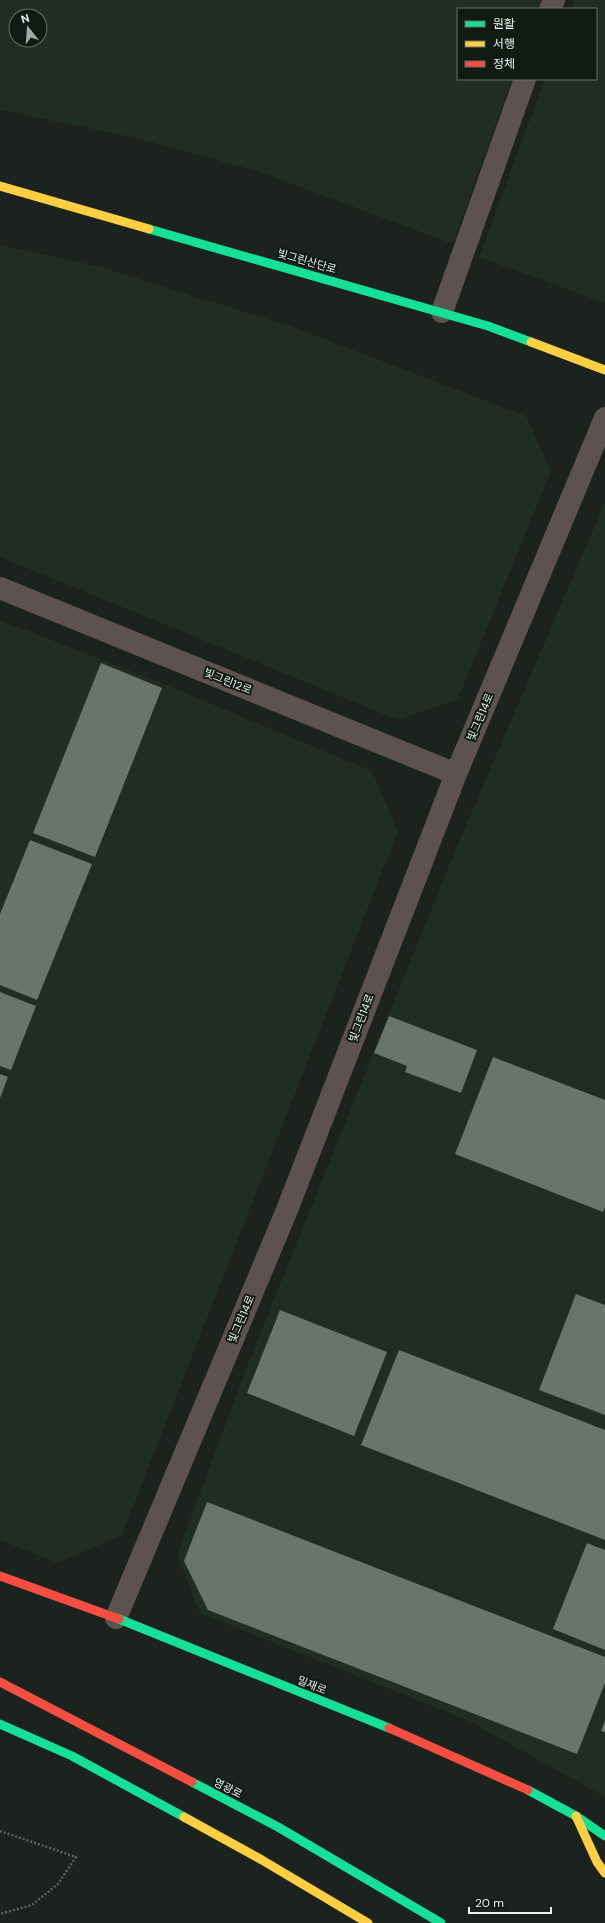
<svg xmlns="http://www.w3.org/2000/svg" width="605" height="1923" font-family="'DM Sans','Noto Sans KR',sans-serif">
<rect width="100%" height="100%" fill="#1c221d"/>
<path fill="#1f2d22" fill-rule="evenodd" d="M0,0H541L538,9H458V79H512L453,244L257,171L136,138L0,110ZM16,16H40V40H16Z
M574,0H605V303L479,257L545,79H596V9H571Z
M0,245L101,267L293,327L526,416L551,471L458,699L398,720L0,557Z
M605,502V1797L467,1720L200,1613L177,1555L246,1369L452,858Z
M0,620L164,684L372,771L398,831L122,1535L58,1563L0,1540Z"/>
<path fill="#67756a" d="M101,663L162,688L95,857L33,833Z
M30,840L92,864L37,1000L0,985V914Z
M0,992L36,1006L11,1070L0,1066Z
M389,1016L477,1050L461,1093L405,1072L407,1066L374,1053Z
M493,1057L605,1100V1207L603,1212L455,1154Z
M0,1074L8,1077L0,1098Z
M576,1294L605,1305V1415L539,1390Z
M280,1310L387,1352L354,1436L247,1393Z
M399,1350L605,1430V1540L361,1445Z
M207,1502L605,1657V1683L577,1754L208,1610L184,1561Z
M587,1543L605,1550V1650L553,1629Z
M605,1720V1732L601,1731Z"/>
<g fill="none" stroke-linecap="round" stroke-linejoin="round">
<path stroke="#655e5c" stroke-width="2.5" stroke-dasharray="2 2" stroke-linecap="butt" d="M0,1831L76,1857L58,1884L32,1905L0,1914"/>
<path stroke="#5e5250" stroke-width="22" d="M550,9L554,0
M442,312L525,79
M0,588L456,774
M116,1618L287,1210L456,774L605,418"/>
<path stroke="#16e098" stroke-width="9" d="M149,229L488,326L531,342
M119,1619L389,1728
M0,1724L72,1756L184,1817
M192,1782L278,1827L441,1923
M528,1790L576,1816L605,1836"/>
<path stroke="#ffcf43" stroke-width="9" d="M0,186L149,229
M531,342L605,370
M576,1816L597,1862L605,1873
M184,1817L262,1860L368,1923"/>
<path stroke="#f24e42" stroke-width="9" d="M0,1576L119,1619
M0,1682L192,1782
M389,1728L528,1790"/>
</g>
<g text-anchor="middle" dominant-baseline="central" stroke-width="4" stroke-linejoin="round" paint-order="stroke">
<g font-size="11" fill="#ecf3ee" stroke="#111a13">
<text transform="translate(307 261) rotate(16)">빛그린산단로</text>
<text transform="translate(228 681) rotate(22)">빛그린12로</text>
<text transform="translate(480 717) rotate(-67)">빛그린14로</text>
<text transform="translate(361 1018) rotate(-69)">빛그린14로</text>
<text transform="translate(241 1319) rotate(-67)">빛그린14로</text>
<text transform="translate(312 1685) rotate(22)">밀재로</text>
<text transform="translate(228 1788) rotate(27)">영광로</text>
</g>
</g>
<rect x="457" y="8" width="140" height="72" fill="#111a13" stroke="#69716b"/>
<rect x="465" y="21" width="20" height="6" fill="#16e098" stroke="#69716b"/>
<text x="493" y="28" font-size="12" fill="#ecf3ee">원활</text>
<rect x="465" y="41" width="20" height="6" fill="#ffcf43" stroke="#69716b"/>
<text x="493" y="48" font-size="12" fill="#ecf3ee">서행</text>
<rect x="465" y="61" width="20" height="6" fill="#f24e42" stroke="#69716b"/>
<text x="493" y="68" font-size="12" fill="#ecf3ee">정체</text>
<g transform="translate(28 28) rotate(343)"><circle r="19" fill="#111a13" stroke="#69716b"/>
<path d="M0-3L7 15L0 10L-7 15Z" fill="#a3aaa5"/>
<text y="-6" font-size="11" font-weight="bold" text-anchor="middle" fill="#ecf3ee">N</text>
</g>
<path d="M469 1907v6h82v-6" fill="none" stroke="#ecf3ee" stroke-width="2"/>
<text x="475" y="1907" font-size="12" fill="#ecf3ee" stroke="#111a13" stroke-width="3" paint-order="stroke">20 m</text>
</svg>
